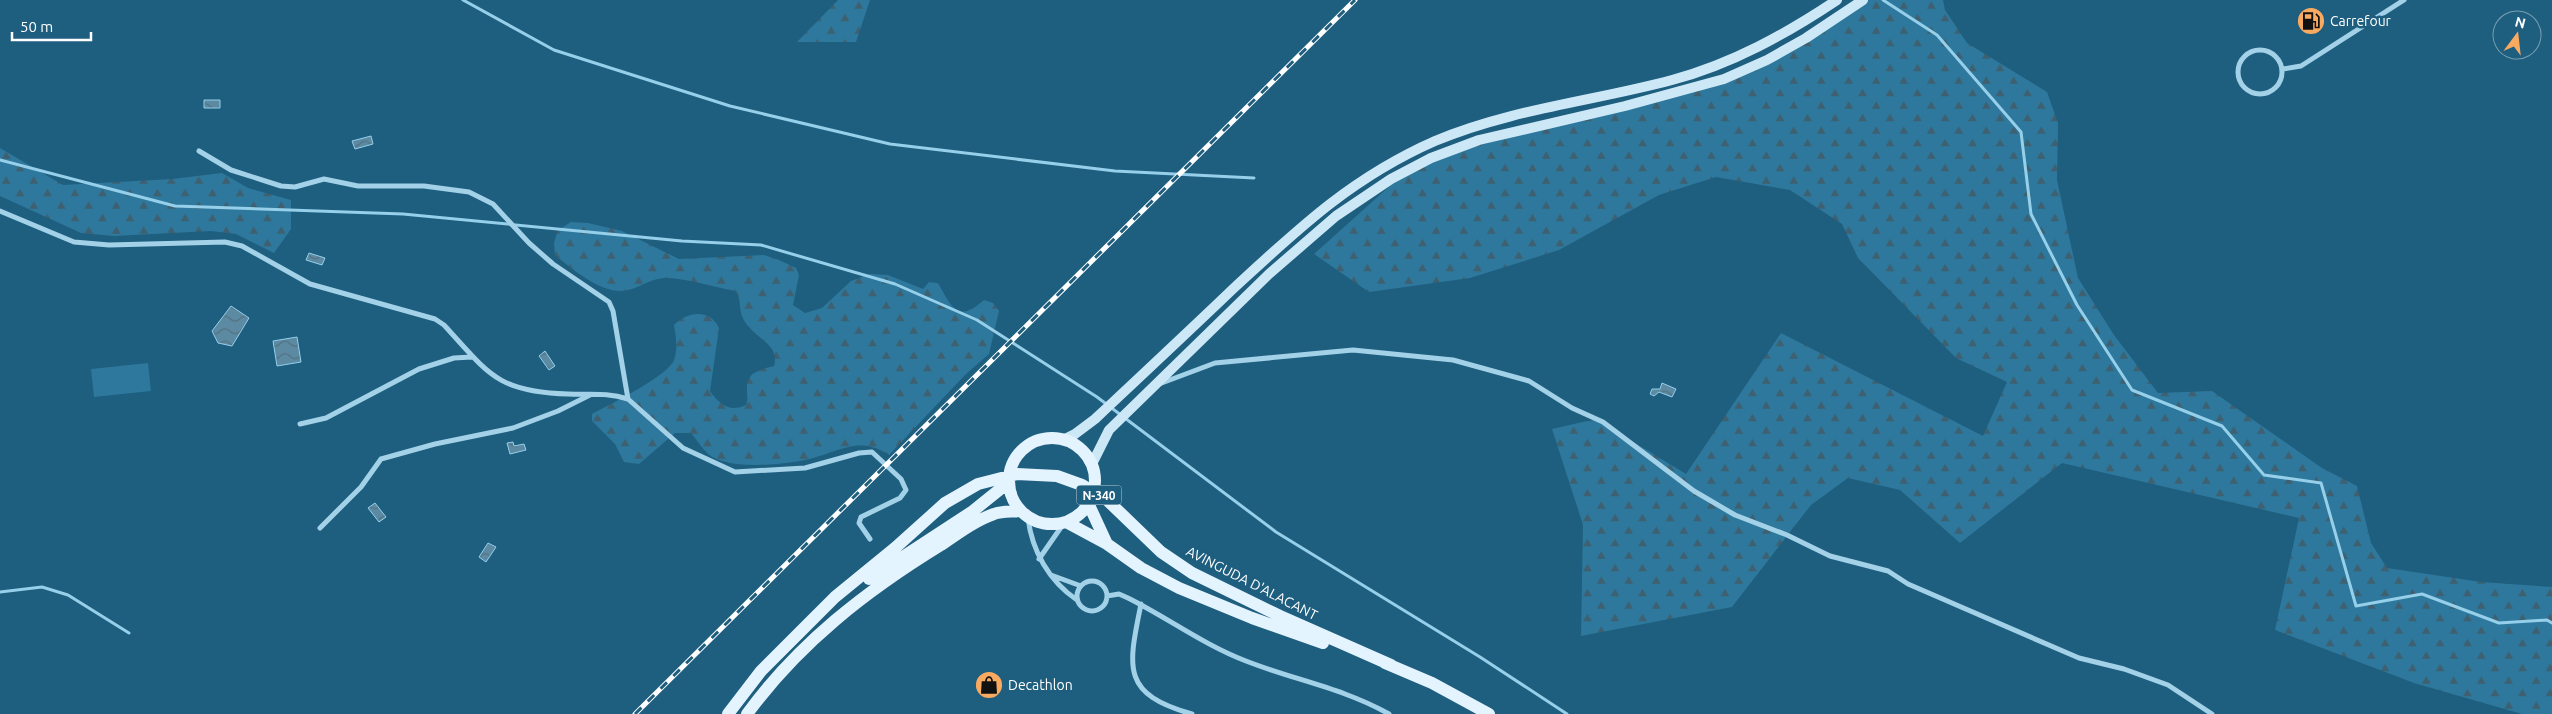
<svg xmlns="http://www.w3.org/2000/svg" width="2552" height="714" font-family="Ubuntu,sans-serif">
<defs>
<pattern id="forest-firs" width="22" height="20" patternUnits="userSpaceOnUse" patternTransform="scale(1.25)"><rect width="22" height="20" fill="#2d789c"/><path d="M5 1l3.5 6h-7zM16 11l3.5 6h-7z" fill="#3e6070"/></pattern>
<pattern id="water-waves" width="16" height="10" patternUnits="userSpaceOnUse" patternTransform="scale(1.25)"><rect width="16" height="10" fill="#5b8aa2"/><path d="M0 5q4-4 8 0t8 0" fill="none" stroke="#557180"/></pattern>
</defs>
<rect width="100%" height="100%" fill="#1e5e7f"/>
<path fill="url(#forest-firs)" d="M838,0H870L856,42H797Z
M1863,0H1943L1945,10L1967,43L2047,92L2058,123L2057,180L2078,278L2114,335L2158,393L2212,391L2322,468L2357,486L2371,543L2387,568L2481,582L2552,587V714H2522L2414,683L2275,630L2299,518L2062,463L1960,543L1900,490L1848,478L1811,505L1732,607L1581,636L1583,525L1552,429L1596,419L1686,474L1781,333L1983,436L2007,382L1956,358L1858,258L1842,224L1790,190L1716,177L1659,195L1559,250L1470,278L1369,292L1314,254L1411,167L1501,134L1729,77Z
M0,148L63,185L172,179L222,173L248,188L291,200V229L274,253L236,234L211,231L114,236L81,233L0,196Z
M571,222L588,223L622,231L679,259L764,255L779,260L796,268L799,275L793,305L805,313L822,308L851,281L870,274L888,275L923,289L929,282L938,283C952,307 957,324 984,300L993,303L999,311L989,354L966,374L889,455C861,436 842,450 813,458C788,465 728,471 708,454C702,448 697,440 691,433H675L639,464L624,462L615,444L592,421V414C609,405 668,376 674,360C678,349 676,337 674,325C688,311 710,309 719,328L710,391C719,404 730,413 746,405C749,397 746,393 747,385C748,371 763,369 774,366C780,346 759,340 748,326C735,310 744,301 735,291C714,287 690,279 668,278C653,277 641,287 628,290C605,297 572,269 555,255L554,243L558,230Z"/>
<path fill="#2d789c" d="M148,363L151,391L94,397L91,369Z"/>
<path fill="url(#water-waves)" stroke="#95cfea" d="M204,100H220V108H204Z
M371,136L373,144L355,149L352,141Z
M309,253L325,258L322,265L306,260Z
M231,306L249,318L232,346L218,343L212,331Z
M297,337L301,362L277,366L273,341Z
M545,351L555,366L549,370L539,356Z
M1662,383L1676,389L1672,397L1659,392L1654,396L1650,394L1652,389H1660Z
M513,442L514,446L524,444L526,450L510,454L507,443Z
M375,503L386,517L379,522L368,508Z
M488,543L496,547L486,562L479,557Z"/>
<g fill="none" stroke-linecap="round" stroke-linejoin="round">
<path stroke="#95cfea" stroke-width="3" d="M463,0L554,50L730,106L890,144L1115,171L1254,178
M1883,0L1937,35L2021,132L2031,214L2077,305L2132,390L2222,426L2264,475L2321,483L2356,606L2422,594L2499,623L2547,620L2552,623
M0,160L175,206L403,214L682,241L761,245L895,284L977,320L1097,397L1276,532L1480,657L1567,714
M0,592L42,587L68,595L129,633"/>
<path stroke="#a2d1e8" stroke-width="5" d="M2238 72a22 22 0 1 1 44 0a22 22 0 1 1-44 0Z
M2283,69L2301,66L2404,0
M199,151L231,170L281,186L295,187L324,179L358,186H424L469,192L493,204L529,243L553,264L609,302L613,311L628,399L683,448L735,472L805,468L859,453L872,452L901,479L906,490L900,498L861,517L859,523L870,539
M0,211L74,242L109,245L225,242L242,246L310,284L435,319L444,325C489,374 497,392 568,394C591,395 606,392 628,399
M1159,384L1215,363L1353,350L1453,360L1529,381L1572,408L1603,422L1694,491L1735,515L1787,535L1830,556L1888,571L1908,584L2079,658L2124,669L2168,685L2212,714
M300,424L326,418L419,369L454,358L472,357
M1028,518C1032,551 1049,581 1077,600
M320,528L361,487L381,459L435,444L513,428L558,411L590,395
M1039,559L1064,523
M1051,575L1081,586
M1077 596a15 15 0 1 1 30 0a15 15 0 1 1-30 0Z
M1107,596L1119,594L1128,598C1168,618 1204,645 1246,661C1294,680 1343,688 1389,714
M1141,604C1128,668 1121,694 1192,714"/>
<path stroke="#cce8f7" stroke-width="10" d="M1063,440L1075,434L1095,419C1142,375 1189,331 1235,287C1300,227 1353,177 1435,141C1511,109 1594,101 1672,80C1732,64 1786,34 1837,0
M1092,464L1109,430L1269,274L1336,216L1391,179L1431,158L1479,140L1625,106L1724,79L1767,60L1806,38L1863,0"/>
<path stroke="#e4f4fe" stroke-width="12" d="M1009 481a43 43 0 1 1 86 0a43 43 0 1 1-86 0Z
M1089,505L1107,544
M1066,522L1107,544L1141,568L1179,588L1252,618L1323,643
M869,579L973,511L1009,482
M1385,663L1432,683L1489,714
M728,714L761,671L835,597L895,548L945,503L978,484L1017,474L1057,476L1082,485L1106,499L1161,552L1192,573L1280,616L1391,665
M747,714C799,643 866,591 941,545C957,534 976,520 994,514C1002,511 1011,512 1020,511"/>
<defs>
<path id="rail" d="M635,714L1355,0"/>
</defs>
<use href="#rail" stroke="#fff" stroke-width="5"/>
<use href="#rail" stroke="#1e5e7f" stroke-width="3" stroke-dasharray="9" stroke-linecap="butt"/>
</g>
<defs>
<symbol id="fuel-disc" viewBox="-11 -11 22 22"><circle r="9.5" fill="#f8aa60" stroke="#1e5e7f"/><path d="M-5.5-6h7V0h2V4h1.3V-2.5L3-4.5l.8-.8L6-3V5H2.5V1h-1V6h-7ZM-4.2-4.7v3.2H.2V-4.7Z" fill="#111"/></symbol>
<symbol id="shop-disc" viewBox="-11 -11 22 22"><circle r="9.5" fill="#f8aa60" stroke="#1e5e7f"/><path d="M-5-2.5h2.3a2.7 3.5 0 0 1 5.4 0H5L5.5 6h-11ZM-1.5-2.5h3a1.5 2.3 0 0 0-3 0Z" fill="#111"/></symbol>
</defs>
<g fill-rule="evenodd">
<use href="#fuel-disc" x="2295" y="5" width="32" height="32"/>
<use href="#shop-disc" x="973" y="669" width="32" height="32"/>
</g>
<g text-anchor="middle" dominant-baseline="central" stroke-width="5" stroke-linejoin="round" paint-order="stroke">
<rect fill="#1e5e7f" stroke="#bccfd9" stroke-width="1" x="1076.5" y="485.5" width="45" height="19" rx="4"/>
<g font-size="12" font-weight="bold" fill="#fff">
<text x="1099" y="495">N-340</text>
</g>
<g font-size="14" fill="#fff" stroke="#1e5e7f" text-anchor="start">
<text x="2330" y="21">Carrefour</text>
<text x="1008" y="685">Decathlon</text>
</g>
<g font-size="14" fill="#fff" stroke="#1e5e7f">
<text transform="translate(1252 583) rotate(27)">AVINGUDA D'ALACANT</text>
</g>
</g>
<g transform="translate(2517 35) rotate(15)"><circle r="24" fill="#1e5e7f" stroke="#789eb2"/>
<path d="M0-4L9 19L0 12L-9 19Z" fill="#f8aa60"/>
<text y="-8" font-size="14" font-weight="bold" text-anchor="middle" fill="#ffffff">N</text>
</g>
<path d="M12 32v8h79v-8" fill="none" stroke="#ffffff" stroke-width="2.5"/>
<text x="20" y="32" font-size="15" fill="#ffffff" stroke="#1e5e7f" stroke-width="4" paint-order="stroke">50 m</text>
</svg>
